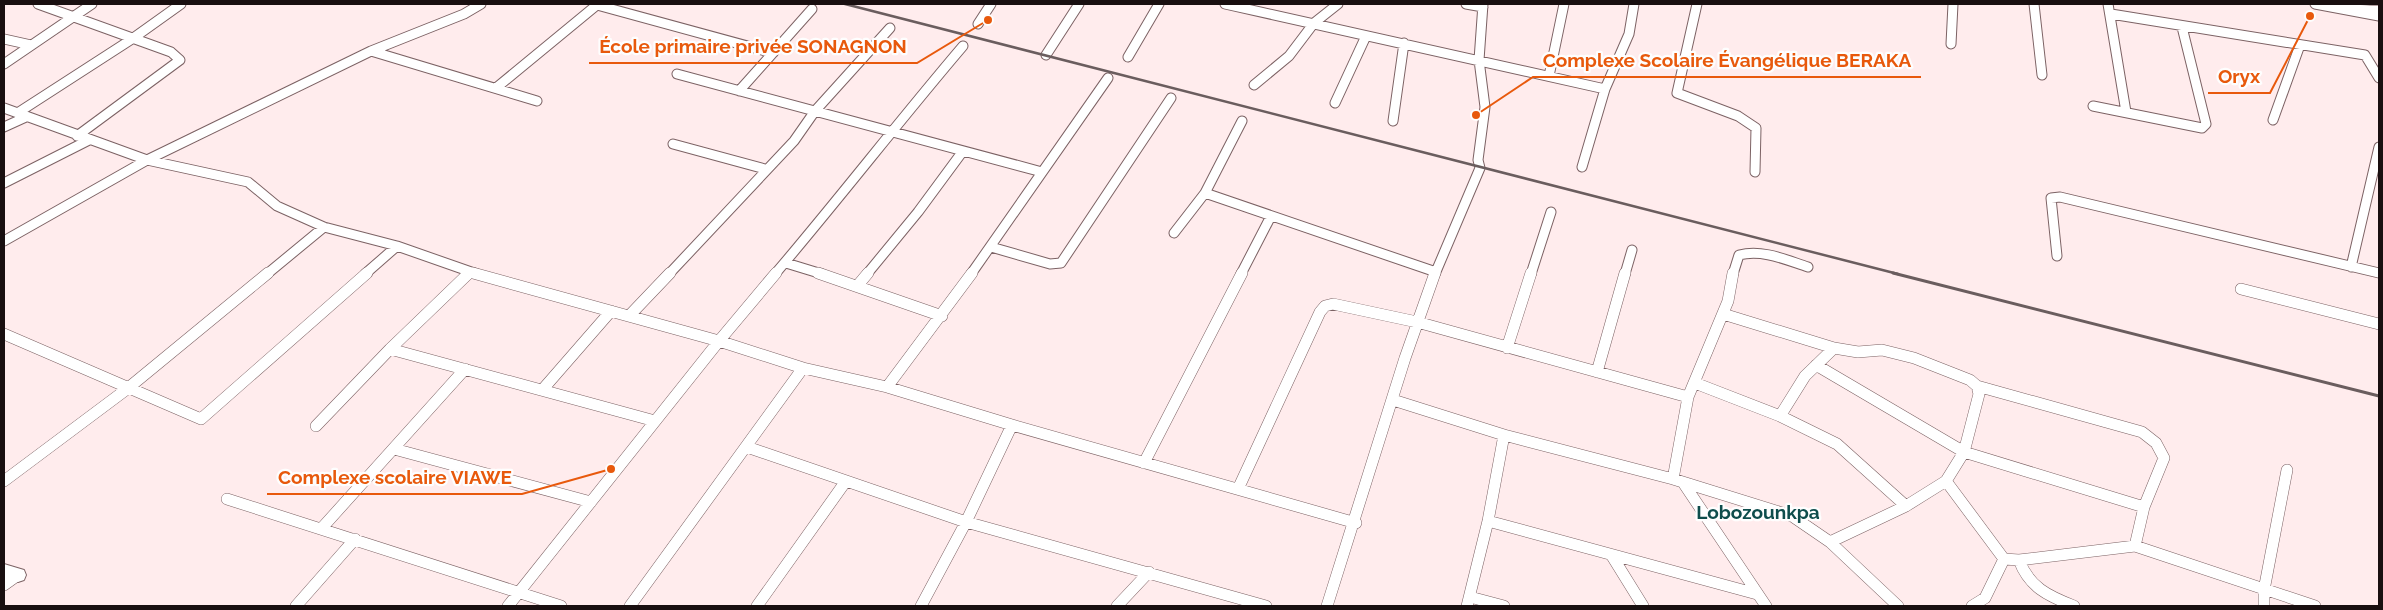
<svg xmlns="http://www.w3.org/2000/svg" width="2383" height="610" font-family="Raleway,sans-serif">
<rect width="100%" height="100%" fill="#ffeced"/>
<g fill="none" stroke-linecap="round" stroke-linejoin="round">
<defs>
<path id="street-far1" d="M38,4L171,52L180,60L77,136
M1225,4L1605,89
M1466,4L1483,7
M1697,4L1677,93L1738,116L1756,128L1755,172
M2034,4L2042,75
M2108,4L2126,112
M2315,4L2379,16
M597,5L773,53
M2111,14L2365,55L2379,78
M978,24L991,4
M4,39L31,45
M1951,44L1953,4
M371,51L537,101
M1046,55L1079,4
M1128,57L1159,4
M4,64L92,4
M677,74L1042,172
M1549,76L1564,4
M1254,85L1289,56L1314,23L1338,4
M496,88L598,4
M739,91L812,9
M1335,103L1366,36
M2093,106L2202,128L2206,124L2182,27
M4,108L147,160L248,182L277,206L324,227L397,246L477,274
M19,112L132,39L181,4
M2273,120L2300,45
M1393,121L1404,43
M4,127L26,117
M673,144L765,169
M1582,167L1605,89L1629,34L1634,4
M4,183L89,140
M1205,193L1436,272
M1174,233L1205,193L1242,121
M4,241L147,160L371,51L464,14L481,4
M991,247L1050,264L1061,263L1171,98
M2057,256L2051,198L2060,197L2379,273
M786,263L822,274
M2351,267L2379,147
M267,274L324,227
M365,274L397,246
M468,274L470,272
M669,274L794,141L815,111L890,28
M775,274C839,199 899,121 963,46
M867,274L918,212L963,151
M971,274L1108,78
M1241,274L1271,216
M1435,274L1480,168L1478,160L1485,107L1479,60L1483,4
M1531,274L1551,212
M1625,274L1632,250
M1733,274L1739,255C1763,249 1786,260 1808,267"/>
<path id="street" d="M473,273L719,341L803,368L887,387L1012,425L1356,523
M818,273L942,316
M858,285L868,273
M2241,289L2379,324
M1723,314L1834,348L1858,352L1882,350L1914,358L1970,380L1977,386L2142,432L2156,443L2164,458L2144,507L2135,546
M629,316L670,273
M4,334L201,419L367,273
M1507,348L1531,273
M390,349L655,421
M1816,365L1964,452L1946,481L1906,506L1830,542
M1597,372L1625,273
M1695,383L1780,416L1837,444L1906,506
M1977,386L1979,394L1964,452L2144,507
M887,387L972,273
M543,389L611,311
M1393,400L1504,435L1673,479L1792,516L1830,542L1898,606
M1780,416L1805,376L1834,348
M316,426L390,349L469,273
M747,447L966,522L1266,606
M394,449L591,502
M1144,463L1242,273
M1673,479L1688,397L1728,301L1733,273
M4,481L127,389L268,273
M1946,481L2004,559L2019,560L2135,546L2315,606
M1684,484L1766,606
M1238,489L1320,312L1325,306L1333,304L1417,322L1688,397
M227,499L561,606
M1488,521L1757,594
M321,529L465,369
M1612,556L1643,606
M2019,560C2029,587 2048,596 2074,606
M4,585L18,575
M1470,597L1504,606
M296,606L355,539
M508,606L719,341L776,273
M630,606L803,368
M757,606L846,481
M921,606L966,522L1012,425
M1117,606L1149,572
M1327,606L1405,358L1435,273
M1467,606L1488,521L1504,435
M1972,606L1985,598L2004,559
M2264,606V590L2287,470"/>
<path id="secondary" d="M4,564L24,570L26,575L24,580L18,582L4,578Z"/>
<path id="highway" d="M2342,4L2379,6V14L2344,7Z"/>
</defs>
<use href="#street-far1" stroke="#7c6264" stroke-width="11"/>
<use href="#street" stroke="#7c6264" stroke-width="12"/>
<use href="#secondary" stroke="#7c6264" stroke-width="2"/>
<use href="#highway" stroke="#7c6264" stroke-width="1"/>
<use href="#street-far1" stroke="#fff" stroke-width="9"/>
<use href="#street" stroke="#fff" stroke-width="11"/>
<use href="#secondary" fill="#fff" fill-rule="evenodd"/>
<use href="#highway" fill="#fff" fill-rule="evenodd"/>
<path stroke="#6a5d5e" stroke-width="2.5" d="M845,4L1898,274"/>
<path stroke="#6a5d5e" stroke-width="3" d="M1893,273L2379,396"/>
</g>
<g text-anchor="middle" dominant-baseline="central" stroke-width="4.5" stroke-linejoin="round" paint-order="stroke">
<g font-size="19" font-weight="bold" fill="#0e4d4c" stroke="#fefefe">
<text x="1758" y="512">Lobozounkpa</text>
</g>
</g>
<path fill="none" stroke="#e8590c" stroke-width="2" d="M988 20L917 63H589M1476 115L1533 77H1921M2310 16L2270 93H2208M611 469L522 494H267"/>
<g fill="#e8590c" stroke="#fefefe" stroke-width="2">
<circle cx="988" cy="20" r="5"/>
<circle cx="1476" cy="115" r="5"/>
<circle cx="2310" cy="16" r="5"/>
<circle cx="611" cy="469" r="5"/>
</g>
<g font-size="19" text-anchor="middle" font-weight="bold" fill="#e8590c" stroke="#fefefe" stroke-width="4.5" stroke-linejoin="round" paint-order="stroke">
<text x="753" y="53">École primaire privée SONAGNON</text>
<text x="1727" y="67">Complexe Scolaire Évangélique BERAKA</text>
<text x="2239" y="83">Oryx</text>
<text x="395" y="484">Complexe scolaire VIAWE</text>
</g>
<rect width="2383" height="610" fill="none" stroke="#190f10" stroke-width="10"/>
</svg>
